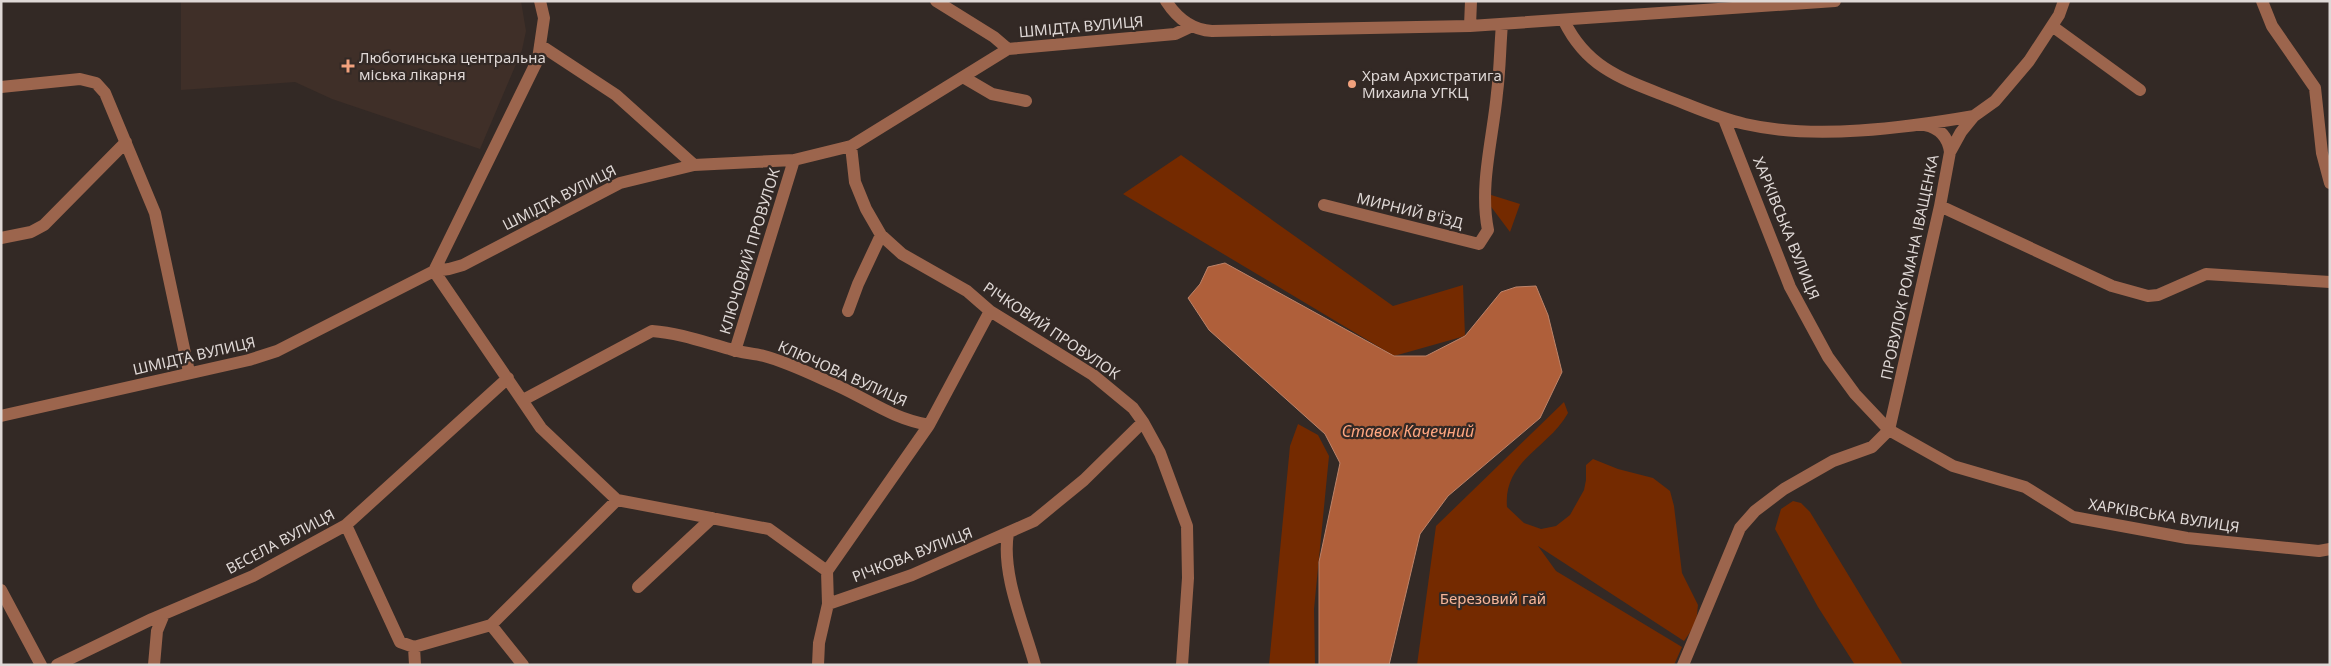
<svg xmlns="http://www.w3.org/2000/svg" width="2331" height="666" font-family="'Noto Sans',sans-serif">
<rect width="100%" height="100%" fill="#332925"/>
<path fill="#3f2f28" d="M181,1H521L526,31L522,50L480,149L332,99L295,82L181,90Z"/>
<path fill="#742a00" d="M1181,155L1393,306L1463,285L1465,336L1394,356L1123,194Z
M1488,194L1520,204L1510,232L1489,204Z
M1564,402L1568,413C1549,448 1503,460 1507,507L1524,523L1541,529L1556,526L1570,515L1584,490L1586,480V465L1593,459L1618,469L1653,478L1670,491L1674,506L1682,573L1698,605L1696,624L1684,641L1538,546L1556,571L1682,647L1674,665H1417L1436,526Z
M1298,424L1318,435L1329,456L1314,609L1315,665H1269L1290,446Z
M1793,501L1801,503L1810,512L1903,665H1855L1818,607L1775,529L1781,509Z"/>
<path fill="#af5f3a" stroke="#bd8369" d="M1225,263L1394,356H1426L1465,336L1501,292L1516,287L1536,286L1548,315L1562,372L1540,418L1448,496L1420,534L1389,665H1319V562L1340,463L1325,434L1209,330L1188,298L1200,284L1208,267Z"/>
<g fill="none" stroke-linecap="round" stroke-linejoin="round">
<path stroke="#9c654d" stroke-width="12" d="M936,1L994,37L1008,49
M1166,1C1177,18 1191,30 1212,31L1470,26L1835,1
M2262,1L2272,26L2315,88L2322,153L2330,183
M1564,21C1586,66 1619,78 1663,95C1690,105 1717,118 1745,124C1814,140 1905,128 1974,116
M1470,26L1471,1
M2052,26L2140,90
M540,45L616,95L694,165
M963,77L992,94L1026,101
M1,87L80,79L96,83L105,93L155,213L189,372
M1724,119L1790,287L1828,357L1855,394L1889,430L1953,466L2025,487L2073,517L2187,538L2319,551L2330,549
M1925,125C1940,128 1948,137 1950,152
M851,146L855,182L866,209L881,235L902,254L967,291L990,311L1093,375L1133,408L1143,422L1160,453L1187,526L1188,578L1182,665
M1324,205L1479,244L1488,230C1479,185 1493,138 1497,93C1500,70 1500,47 1502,24
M1940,206L2112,286L2148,296L2158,295L2206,274L2330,282
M1,238L31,232L44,225L126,142
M434,271L541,428L617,500L769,529L827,571L828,604L819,643L818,665
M434,271L538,59L544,18L540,1
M848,311L858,284L881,235
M735,351L794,160
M523,400L652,331C679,333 704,342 730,349C741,353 753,353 764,356C790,363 813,375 838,386C871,401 891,418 929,425
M1,416L249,360L277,351L434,271L449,269L463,265L620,183L694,165L794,160L851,146L1008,49L1175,34L1192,26
M346,525L400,642L414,647L491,625L617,500
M1008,533C1001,574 1024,625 1035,665
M827,571L929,425L990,311
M638,587L712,518
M1,590L41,665
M828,604L912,575L1034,521L1084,480L1143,422
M491,625L523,665
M414,647L415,665
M57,665L152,619L253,576L346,525L508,378
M154,665L157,631L164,614
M1683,665L1740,528L1755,511L1784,489L1833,461L1872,447L1889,430L1940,206L1950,152L1961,132L1974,116L1995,101L2029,61L2059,15L2064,1"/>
</g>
<g fill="#f1a17d" stroke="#332925" stroke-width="2">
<path d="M345.5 58.5h5v5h5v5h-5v5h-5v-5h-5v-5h5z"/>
<circle cx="1352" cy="84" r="5"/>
</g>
<g text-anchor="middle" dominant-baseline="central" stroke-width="4.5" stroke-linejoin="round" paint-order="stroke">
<g font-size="15" fill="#dfd8d6" stroke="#332925">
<text transform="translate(1081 26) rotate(-5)">ШМІДТА ВУЛИЦЯ</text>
<text transform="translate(559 197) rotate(-27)">ШМІДТА ВУЛИЦЯ</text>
<text transform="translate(1410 210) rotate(14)">МИРНИЙ В'ЇЗД</text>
<text transform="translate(1787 228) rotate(68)">ХАРКІВСЬКА ВУЛИЦЯ</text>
<text transform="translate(749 251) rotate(-73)">КЛЮЧОВИЙ ПРОВУЛОК</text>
<text transform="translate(1909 267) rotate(-78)">ПРОВУЛОК РОМАНА ІВАЩЕНКА</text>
<text transform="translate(1052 330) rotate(34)">РІЧКОВИЙ ПРОВУЛОК</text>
<text transform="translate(194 355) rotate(-13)">ШМІДТА ВУЛИЦЯ</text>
<text transform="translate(843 373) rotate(24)">КЛЮЧОВА ВУЛИЦЯ</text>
<text transform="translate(2164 515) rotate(9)">ХАРКІВСЬКА ВУЛИЦЯ</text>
<text transform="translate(280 541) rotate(-28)">ВЕСЕЛА ВУЛИЦЯ</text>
<text transform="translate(912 554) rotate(-21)">РІЧКОВА ВУЛИЦЯ</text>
</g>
<g font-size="15" fill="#dfd8d6" stroke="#332925" text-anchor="start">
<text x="359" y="57">Люботинська центральна<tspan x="359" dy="17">міська лікарня</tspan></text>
<text x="1362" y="75">Храм Архистратига<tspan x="1362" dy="17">Михаила УГКЦ</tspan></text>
</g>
<g font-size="15" fill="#f7b598" stroke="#332925">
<text x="1493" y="598">Березовий гай</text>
</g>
<g font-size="16" font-style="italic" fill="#fea680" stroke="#332925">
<text x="1408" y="431">Ставок Качечний</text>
</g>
</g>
<rect width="2331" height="666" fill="none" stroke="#dfd8d6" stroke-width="5"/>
</svg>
